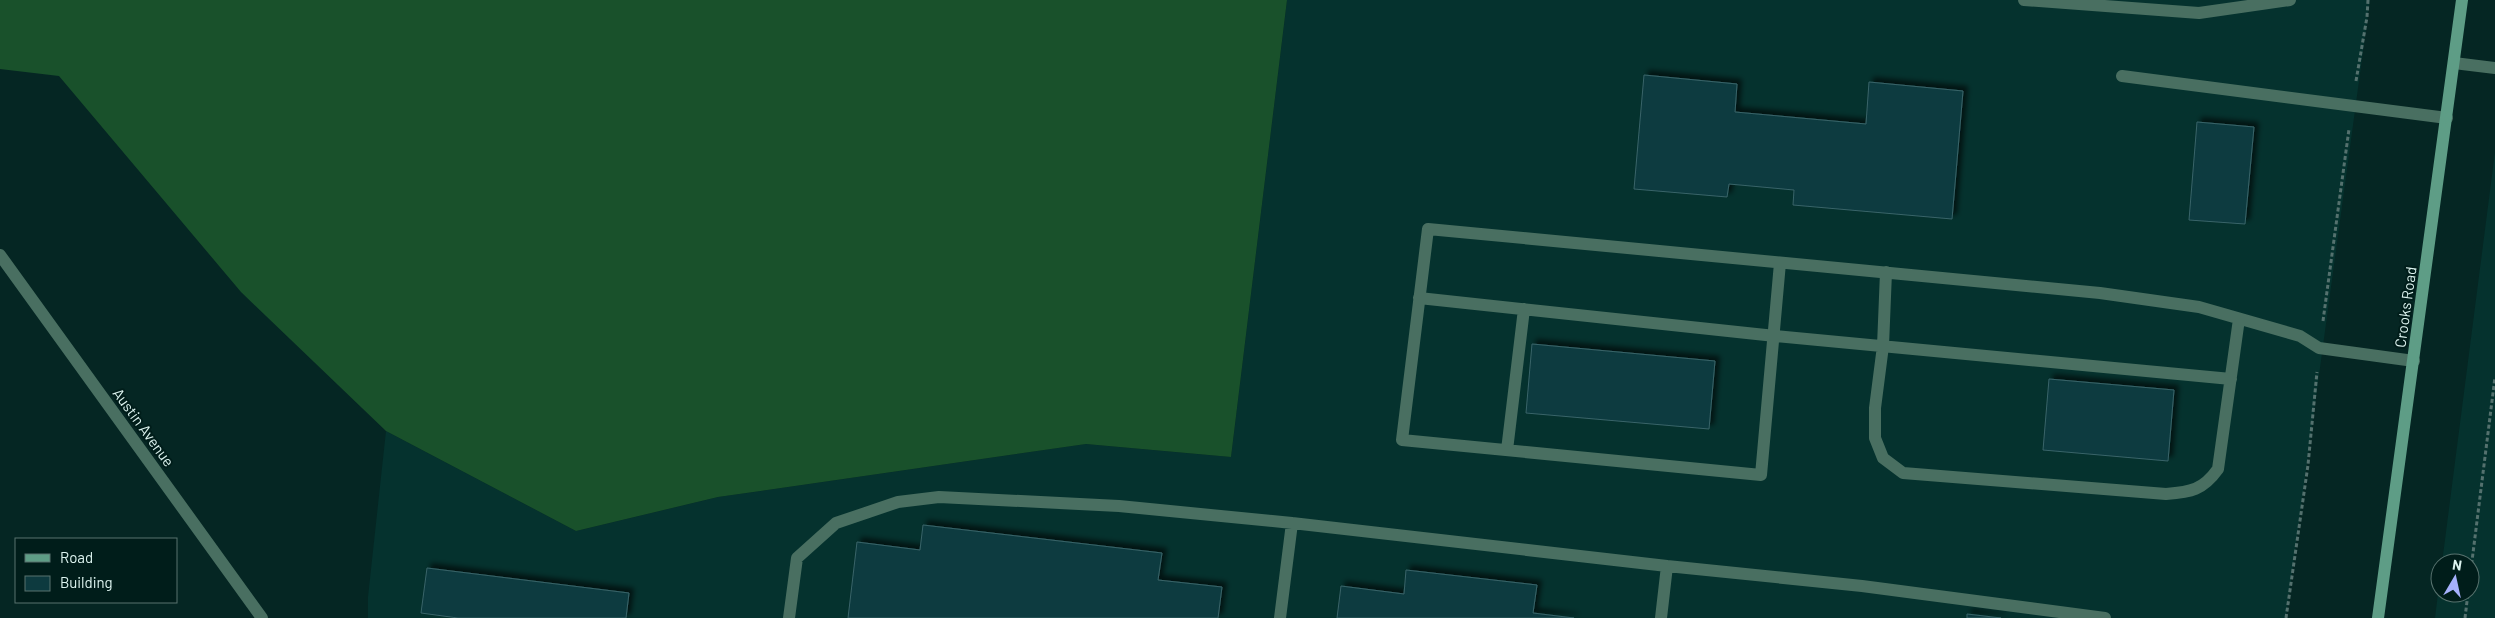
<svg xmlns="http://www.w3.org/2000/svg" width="2495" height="618" font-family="Barlow,sans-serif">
<defs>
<filter id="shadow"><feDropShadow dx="4.5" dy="-4.5" stdDeviation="2.5" flood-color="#0009"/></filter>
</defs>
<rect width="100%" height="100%" fill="#052623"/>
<path fill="#05322e" d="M1287,0H2370L2286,618H368V597L386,431L576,531L718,497L1086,444L1231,457Z
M2495,152V618H2435L2440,577V593H2470V563H2442Z"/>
<path fill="#19512b" d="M0,0H1287L1231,457L1086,444L718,497L576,531L386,431L241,292L59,76L0,69Z"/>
<path fill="#0d3a3f" stroke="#396469" filter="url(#shadow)" d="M1644,75L1737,84L1735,112L1866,124L1869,82L1963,91L1952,219L1793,205L1794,190L1729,184L1727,197L1634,189Z
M2197,122L2254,127L2245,224L2189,220Z
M1532,344L1715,361L1709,429L1526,413Z
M2049,379L2174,390L2168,461L2043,450Z
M923,525L1162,553L1158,580L1222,587L1218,618H848L857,542L920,550Z
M427,568L629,593L626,618H458L421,613Z
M1406,570L1537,585L1533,613L1574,618H1337L1341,586L1404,594Z
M1967,614L2001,618H1967Z"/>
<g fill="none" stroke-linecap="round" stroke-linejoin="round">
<path stroke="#54716e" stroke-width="3" stroke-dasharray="4 2.5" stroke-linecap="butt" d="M2356,81L2367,17L2368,0
M2323,321L2349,129
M2470,577L2495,377
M2286,618L2308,465L2317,372
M2465,618L2468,593"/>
<path stroke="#496f61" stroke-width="12" d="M2024,0L2199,13L2290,0
M2122,76L2447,118
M1780,263L1761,475L1402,440L1428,229L2100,293L2199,307L2300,336L2319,348L2414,361
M1886,272L1883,346L1875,408V438L1883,458L1903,473L2166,494C2191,492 2203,490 2218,469L2239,319
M1419,298L1775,336L2231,379
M1507,450L1524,309
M789,618L797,558L836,523L898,502L939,497L1119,506L1292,523L1667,566
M1280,618L1292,523
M1661,618L1667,566L1862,586L2105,618"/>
<path stroke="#496f61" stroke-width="12" d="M2454,63L2495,68
M0,255L262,618"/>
<path stroke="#5e9d86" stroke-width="12" d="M2378,618L2462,0"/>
</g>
<g text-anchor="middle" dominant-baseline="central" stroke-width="4" stroke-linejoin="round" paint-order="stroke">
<g font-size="15" fill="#dcf3ef" stroke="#001d1a">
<text transform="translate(2405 307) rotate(-82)">Crooks Road</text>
<text transform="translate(144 427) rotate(54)">Austin Avenue</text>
</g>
</g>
<rect x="15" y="538" width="162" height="65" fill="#001d1a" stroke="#58736f"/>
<rect x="25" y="554" width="25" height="8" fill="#5e9d86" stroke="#58736f"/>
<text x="60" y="563" font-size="15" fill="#dcf3ef">Road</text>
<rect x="25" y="576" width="25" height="15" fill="#0d3a3f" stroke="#58736f"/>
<text x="60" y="588" font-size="15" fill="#dcf3ef">Building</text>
<g transform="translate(2455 578) rotate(9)"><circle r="24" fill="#001d1a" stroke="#58736f"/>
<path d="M0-4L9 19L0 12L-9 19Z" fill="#a6b1fc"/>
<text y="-8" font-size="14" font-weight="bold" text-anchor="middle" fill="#dcf3ef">N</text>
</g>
</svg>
